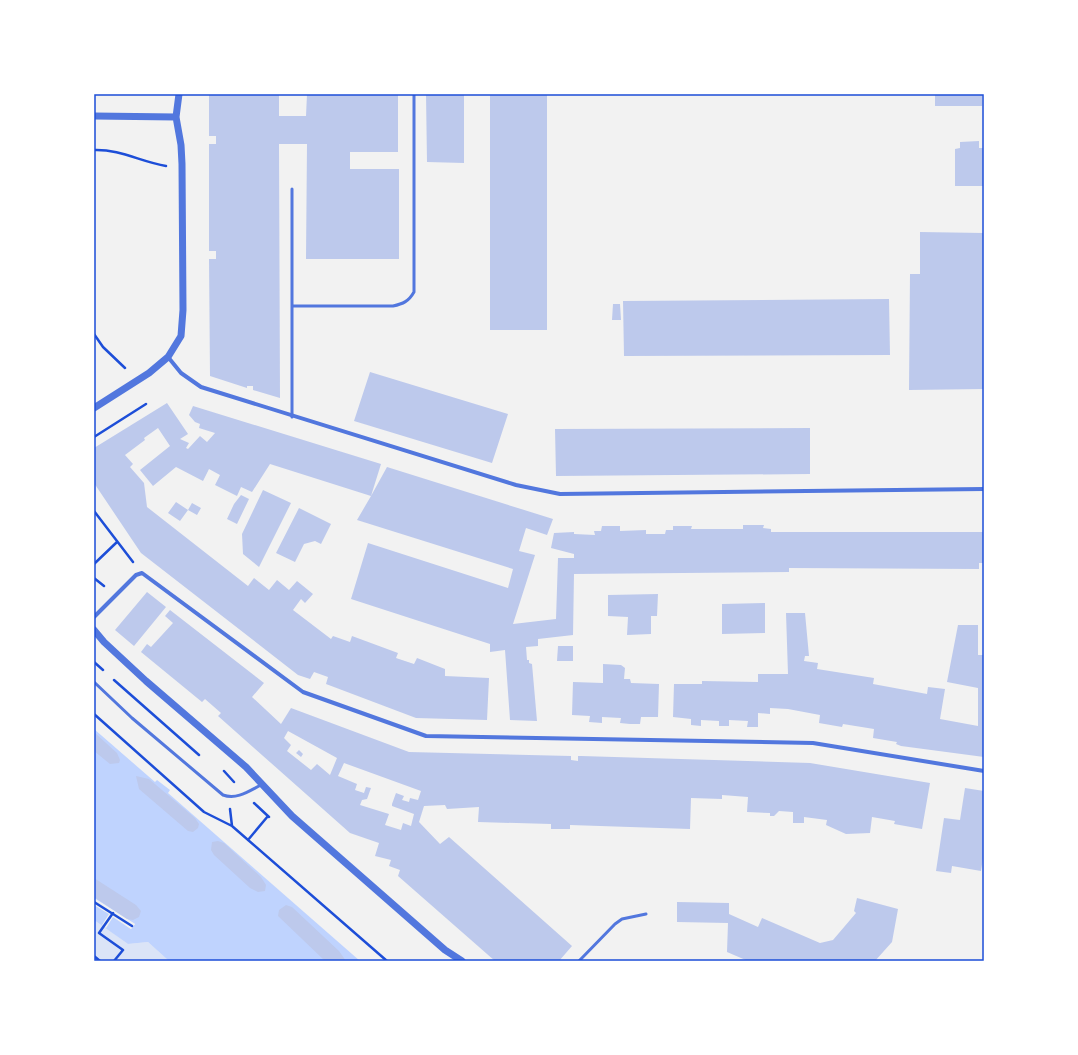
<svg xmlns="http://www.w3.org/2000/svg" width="1078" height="1055" font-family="'Roboto Condensed',sans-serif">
<rect width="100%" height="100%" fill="#f2f2f2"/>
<path fill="#dbe4f7" d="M94,898L135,924L106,928L128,944L148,942L169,961H94V920L101,925L94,905Z"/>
<path fill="#bfd3fe" d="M94,729L155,782L157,780L170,790L168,793L360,961H169L148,942L128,944L94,920V905L109,914L106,928L113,917L131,929L135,924L94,898Z"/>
<path fill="#f2f2f2" d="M94,898L135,924L131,929L113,917L106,928L102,925L109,914L94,905V903L132,925L94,900Z"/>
<path fill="#bdc9ec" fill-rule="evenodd" d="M209,94H279V116H306L307,94H398V152H350V169H399V259H306L307,144H279L280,398L253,390V386H247V388L210,376L209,259H216V251H209V144H216V136H209Z
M426,94H464V163L427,162Z
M490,94H547V330H490Z
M935,94H982V106H935Z
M979,141V148H984V186H955V149L960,148V142Z
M920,232L984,233V389L909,390L910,274H920Z
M889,299L890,355L624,356L623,301Z
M613,304H620L621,320H612Z
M370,372L508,414L492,463L354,421Z
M167,403L188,434L180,439L189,443L186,448L188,449L200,436L207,442L215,433L199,428L200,424L195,422L189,415L193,406L381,464L371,496L387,467L553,519L547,535L526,528L519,551L535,555L513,624L556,619L558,558H574V554L551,548L554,533L574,532V534L595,535L594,531H601L602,526H620V531L646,530V534H665L666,530H673V526H692L691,529H743V525H764L763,528L771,529V532H984V563H979V569L789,568V572L574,574L573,635L538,639V646L526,647L527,660H529V663L532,664L537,721L510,720L505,650L490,652V644L351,599L368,543L508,588L513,569L357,520L371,496L270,464L252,492L241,487L237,496L215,485L220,475L209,469L203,481L176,467L153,486L140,470L170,446L158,428L144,438L145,440L125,455L133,464L130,467L144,483L147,507L248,586L254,578L269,590L277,580L289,590L297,581L313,594L305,603L301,599L293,610L331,639L333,636L350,642L352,636L398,653L396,658L414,664L417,658L445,669V676L489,678L487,720L416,718L326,684L328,677L314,672L310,679L298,675L141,553L94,483V448Z
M810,428V474L556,476L555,429Z
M263,490L291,503L259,567L243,554L242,534Z
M241,495L249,499L237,524L227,519L234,504Z
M176,502L188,510L180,521L168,513Z
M192,503L201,508L197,515L188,510Z
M299,508L331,524L321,544L315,541L304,544L295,562L276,553Z
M147,592L166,607L134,646L115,630Z
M658,594L657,616H651V634L627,635L628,617L608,616V595Z
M765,603V633L722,634V604Z
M170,610L264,683L252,697L281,724L291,708L409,752L571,756V760L578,761V756H581L810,763L930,783L922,829L894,824L895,821L872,817L870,833L846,834L826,825L827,820L804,817V823H793V812L779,811L774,816H770V813L747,812L748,797L722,795V799L691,798L690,829L570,825V829H551V824L478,822L479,807L447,809L445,805L424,806L419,822L440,844L449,837L572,946L559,961H495L398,876L400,870L389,866L391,860L375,856L379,843L350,833L218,716L221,713L205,699L202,702L141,652L147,644L151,647L173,623L165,616ZM288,731L337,758L330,775L317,764L311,770L287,751L291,745L284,738ZM344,763L421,791L418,800L410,798L409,802L402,800L404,796L396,793L392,804V806L414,814L411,826L403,823L401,830L385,825L389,814L360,805L362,800L367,799L371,788L366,787L364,793L355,790L357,784L338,776Z
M786,613H805L809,656H805L804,661L818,663L817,669L874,678L873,684L927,694L928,687L945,689L940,719L978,726V688L947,682L958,625H978V655H984V757L901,746L896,744L897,742L873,738L874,729L843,724L842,727L819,723L820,715L788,709L770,708V714L758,713V727H747L748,721L729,720V726H719V721L701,720V726L691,725V719L673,717L674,684H702V681L758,682V674H788Z
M558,646H573V661H557Z
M603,664L621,665L625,668L624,679H630L631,683L659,684L658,717H641L640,724H630L620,723L621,718L602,717V723L589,722L590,716L572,715L573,682L603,683Z
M94,732L117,753L120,760L119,763L110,764L94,751Z
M299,750L303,754L301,757L296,753Z
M136,776L149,779L195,818L199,824L198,828L193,832L188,831L139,789Z
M965,788L984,791V852L981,871L952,866L951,873L936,871L944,818L960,820Z
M218,841L224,843L261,877L266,885L265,891L258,892L250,888L214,855L211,850L212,842Z
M94,878L136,905L141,911L139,917L133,920L127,919L94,897Z
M857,898L898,909L892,942L875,961H748L727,952L728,923L677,922V902L729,903V914L758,927L762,918L820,943L833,940L856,913L854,911Z
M286,905L292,907L339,951L346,961H325L278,916L279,910Z"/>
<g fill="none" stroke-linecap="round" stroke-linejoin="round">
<path stroke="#1d4ed8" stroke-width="2.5" d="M94,150C120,149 141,162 166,166
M94,334L103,347L125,368
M94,437L146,404
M94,511L133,562
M94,564L117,542
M94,578L104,586
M94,662L103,670
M114,680L199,755
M94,714L204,812L232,826L387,961
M224,771L234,782
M254,803L269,817
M230,809L232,826
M248,840L268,816
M94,902L132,926
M113,913L99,933L123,950L114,961
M94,956L100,961"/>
<path stroke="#5277de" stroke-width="3" d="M292,306H393C403,304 409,301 414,292V94
M292,417V189
M94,682L132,718L223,795C237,800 249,791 261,785
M579,961L615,924L622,919L646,914"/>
<path stroke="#5277de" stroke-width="4" d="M168,357L181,373L201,387L516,485L560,494L984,489
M94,617L136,575L142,573L303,692L426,736L813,743L984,771"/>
<path stroke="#5277de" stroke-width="7" d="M94,116L176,117
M94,408L149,373L168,357L181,336L183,310L182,164L181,145L176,117L179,94
M94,630L104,642L146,681L246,767L292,816L445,950L462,961"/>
</g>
<rect width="1078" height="1055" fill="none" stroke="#ffffff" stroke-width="190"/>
<rect x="95" y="95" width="888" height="865" fill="none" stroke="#1d4ed8" stroke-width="1.5"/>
</svg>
